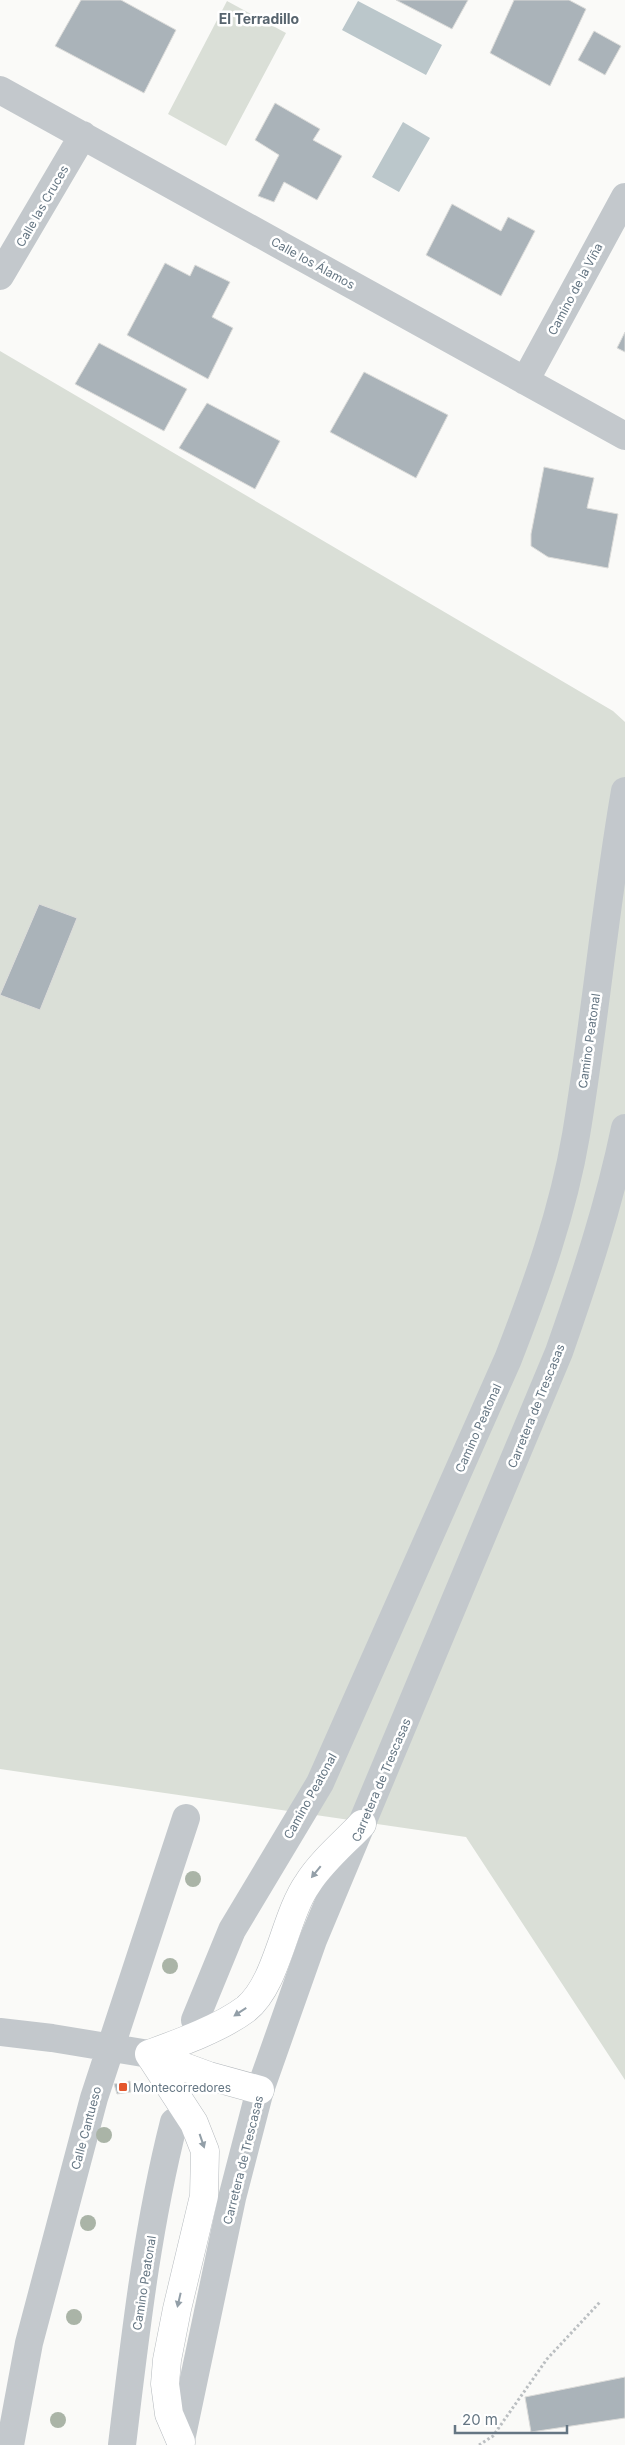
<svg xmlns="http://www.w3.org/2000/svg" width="625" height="2445" font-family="Inter,sans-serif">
<rect width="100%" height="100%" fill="#fafaf8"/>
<path fill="#dadfd7" d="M227,1L286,33L226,146L168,114Z
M0,351L613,711L625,722V2080L466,1837L0,1769Z"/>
<path fill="#bbc7cb" d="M358,1L442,45L426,75L342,30Z
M403,122L430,138L399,192L372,177Z"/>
<path fill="#aab3b9" stroke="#dcdcda" d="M81,0H121L176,30L144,93L55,46Z
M396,0H468L452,29Z
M514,0H569L586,9L550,86L490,53Z
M594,31L621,46L605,75L578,60Z
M275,103L320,129L313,140L342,156L317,200L284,182L274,202L258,196L279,155L255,140Z
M452,204L501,231L508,217L535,231L501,296L426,255Z
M165,263L190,276L195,265L230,282L212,317L233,328L208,379L127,335Z
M625,332V352L617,348Z
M99,343L187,389L164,431L75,384Z
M364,372L448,415L416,478L330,432Z
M207,403L280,441L255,489L179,448Z
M544,467L594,478L587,508L618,514L608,568L548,557L531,546V534Z
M39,904L77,918L40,1010L0,995Z
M130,2081L131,2092L117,2094L114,2084Z
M625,2377V2418L531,2432L525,2397Z"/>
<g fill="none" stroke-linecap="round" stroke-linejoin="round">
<defs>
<path id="major" d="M149,2054L194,2123L205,2151L204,2196L177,2309L167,2360L165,2384L169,2414L181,2442
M149,2054C179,2043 221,2028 246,2009C278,1983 284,1917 308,1883C322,1861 344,1843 362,1824
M149,2054L209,2076L260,2090"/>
</defs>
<use href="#major" stroke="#b5babe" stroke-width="29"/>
<path stroke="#bbbfc2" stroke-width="3" stroke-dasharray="2.5 2.5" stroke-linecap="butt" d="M479,2445L493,2436L547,2359L600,2302"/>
<path stroke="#c3c8cc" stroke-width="28" d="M0,90L625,436
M0,276L83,135
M525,381L625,197
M195,2020L232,1930L320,1783L508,1359C536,1287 563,1212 576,1135C595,1021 605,906 625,791
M0,2032L52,2038L149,2054
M10,2445L29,2343L94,2098L186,1818
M122,2445C135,2337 147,2228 174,2122
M180,2445L232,2198L260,2090L313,1940L559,1352C585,1278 609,1205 625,1128"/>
<use href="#major" stroke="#fff" stroke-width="28"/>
</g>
<g fill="#aab4a7">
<circle cx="193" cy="1879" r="8"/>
<circle cx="170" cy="1966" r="8"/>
<circle cx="104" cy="2135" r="8"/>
<circle cx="88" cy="2223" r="8"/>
<circle cx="74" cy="2317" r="8"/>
<circle cx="58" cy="2420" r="8"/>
</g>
<defs><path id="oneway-solid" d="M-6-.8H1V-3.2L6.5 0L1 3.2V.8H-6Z" transform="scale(1.25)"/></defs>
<g fill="#939fa8">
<use href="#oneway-solid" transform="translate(316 1872) rotate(129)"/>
<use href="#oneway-solid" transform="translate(240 2012) rotate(147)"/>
<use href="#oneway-solid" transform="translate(202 2141) rotate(71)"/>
<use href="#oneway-solid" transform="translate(179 2300) rotate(103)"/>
</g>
<rect fill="#e4572e" stroke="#fff" stroke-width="2" x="118" y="2082" width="10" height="10" rx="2.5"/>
<g text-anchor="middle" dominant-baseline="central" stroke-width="5" stroke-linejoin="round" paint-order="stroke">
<g font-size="12" fill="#657683" stroke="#fff">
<text transform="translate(42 206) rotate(-60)">Calle las Cruces</text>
<text transform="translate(313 263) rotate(29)">Calle los Álamos</text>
<text transform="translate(575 289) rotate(-62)">Camino de la Viña</text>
<text transform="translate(589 1041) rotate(-82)">Camino Peatonal</text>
<text transform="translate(536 1406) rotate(-68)">Carretera de Trescasas</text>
<text transform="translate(478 1428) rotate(-66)">Camino Peatonal</text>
<text transform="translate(381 1780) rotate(-67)">Carretera de Trescasas</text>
<text transform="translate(310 1796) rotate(-61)">Camino Peatonal</text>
<text transform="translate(86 2128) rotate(-75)">Calle Cantueso</text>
<text transform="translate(243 2160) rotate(-76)">Carretera de Trescasas</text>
<text transform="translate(144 2283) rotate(-81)">Camino Peatonal</text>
</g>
<g font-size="12" fill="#657683" stroke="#fff" text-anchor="start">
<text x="133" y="2087">Montecorredores</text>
</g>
<g font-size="14" font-weight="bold" fill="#57646e" stroke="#fff">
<text x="259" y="18">El Terradillo</text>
</g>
</g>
<path d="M455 2425v8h112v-8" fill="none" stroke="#657683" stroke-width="2.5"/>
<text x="462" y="2425" font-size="15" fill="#657683" stroke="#ffffff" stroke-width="4" paint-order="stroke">20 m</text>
</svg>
